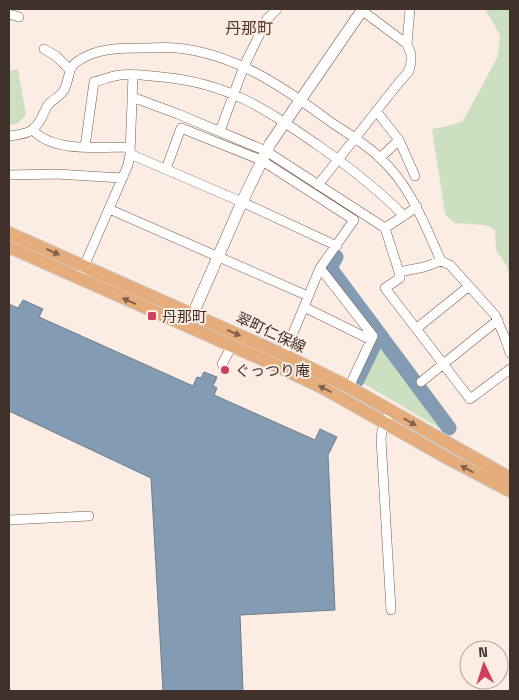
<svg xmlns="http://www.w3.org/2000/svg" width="519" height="700" font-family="'Space Grotesk','Noto Sans JP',sans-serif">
<rect width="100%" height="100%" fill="#fbece4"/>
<path fill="#cddfc1" d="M485,9H510V279L507,266L496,250L495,230L485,225L454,223L445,214L432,129L448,126L463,121L498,56L500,35Z
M18,69L26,115L17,124L9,125V71Z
M381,345L447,431L446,432L361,382L377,347Z"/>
<path fill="#839bb3" stroke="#6f7c8a" d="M23,300L43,309L39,317L193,386L197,377L201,378L204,372L217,377L213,386L217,388L214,395L315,440L320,429L337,437L328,455L335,610L240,615L243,691H163L151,478L9,411V304L18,308Z"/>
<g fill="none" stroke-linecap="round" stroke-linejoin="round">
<path stroke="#839bb3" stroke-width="15" d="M336,257L330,268L449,428
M357,380L375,343L381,336"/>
<defs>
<path id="street" d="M360,9L407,44
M9,14L19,17
M44,49L56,56L69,69
M132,97L178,114L266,151L385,228L399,272L400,278L385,288L470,399L510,369
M376,111L399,140L415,176
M33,130C53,153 102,147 130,147
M220,131L244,66L267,19L277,9
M9,136C26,134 34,133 42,117C44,113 46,107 49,104C54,98 62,96 65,88C72,70 66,66 87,56C103,48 125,48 143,48C154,48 165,47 177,48C235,54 282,86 328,120C345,132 365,143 380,158C410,185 425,225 441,261
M85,147L94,82C103,80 111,76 120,75C133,73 148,76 162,77C228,83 266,109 319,146C349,167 378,189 404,216
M130,154L242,202L337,246
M380,158L399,140
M166,169L181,128L261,160L354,220L320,268L284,355
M9,175L56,174L122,178
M318,185L397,85L409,71L411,62V54L407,44L410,9
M109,209L308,296
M385,228L417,207
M320,268L373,336L349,387
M82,271L128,165L130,154L133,75
M399,272L424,267L441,261L450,265L495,315L505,338L510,353
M304,307L371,340
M417,328L468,287
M222,364L232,346
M421,382L498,320
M387,418L382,431L381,439L391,610
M9,520L89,516"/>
<path id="secondary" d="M189,323L242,202L270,144L363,9"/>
<path id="primary" d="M9,233L284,355L349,387L510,478
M9,247L275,365L323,388L447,458L510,491"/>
</defs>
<use href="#street" stroke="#7c5d4b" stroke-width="10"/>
<use href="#secondary" stroke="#7c5d4b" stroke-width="12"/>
<use href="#primary" stroke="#d1cecc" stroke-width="14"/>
<use href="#street" stroke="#fff" stroke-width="9"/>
<use href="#secondary" stroke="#fff" stroke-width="11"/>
<use href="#primary" stroke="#e5ad7b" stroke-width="12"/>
</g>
<defs><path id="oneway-solid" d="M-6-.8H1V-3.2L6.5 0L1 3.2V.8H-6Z" transform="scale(1.25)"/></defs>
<g fill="#82634a">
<use href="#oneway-solid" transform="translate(53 252) rotate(24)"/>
<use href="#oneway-solid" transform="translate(129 301) rotate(-156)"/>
<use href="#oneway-solid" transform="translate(234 333) rotate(24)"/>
<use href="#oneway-solid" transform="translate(325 389) rotate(-153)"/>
<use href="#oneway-solid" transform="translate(410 422) rotate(30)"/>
<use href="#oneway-solid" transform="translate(467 469) rotate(-152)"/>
</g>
<g fill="#cf3f5f" stroke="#fbece4" stroke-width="2">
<rect x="147" y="311" width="10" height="10" rx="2.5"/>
<circle cx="225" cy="370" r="5"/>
</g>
<g text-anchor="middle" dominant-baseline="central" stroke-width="4" stroke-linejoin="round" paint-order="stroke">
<g font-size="15" fill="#40322a" stroke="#fbece4" text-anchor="start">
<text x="162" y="316">丹那町</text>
<text x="235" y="370">ぐっつり庵</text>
</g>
<g font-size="15" fill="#40322a" stroke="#fbece4">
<text transform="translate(271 332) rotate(25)">翠町仁保線</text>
</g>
<g font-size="16" fill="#583b2a" stroke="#fbece4">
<text x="249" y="28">丹那町</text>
</g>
</g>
<rect width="519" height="700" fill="none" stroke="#40322a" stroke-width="20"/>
<g transform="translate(484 665) rotate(356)"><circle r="24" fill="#fbece4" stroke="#b0a29a"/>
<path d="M0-4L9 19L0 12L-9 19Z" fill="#cf3f5f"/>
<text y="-8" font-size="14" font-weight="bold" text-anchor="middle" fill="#40322a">N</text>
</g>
</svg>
